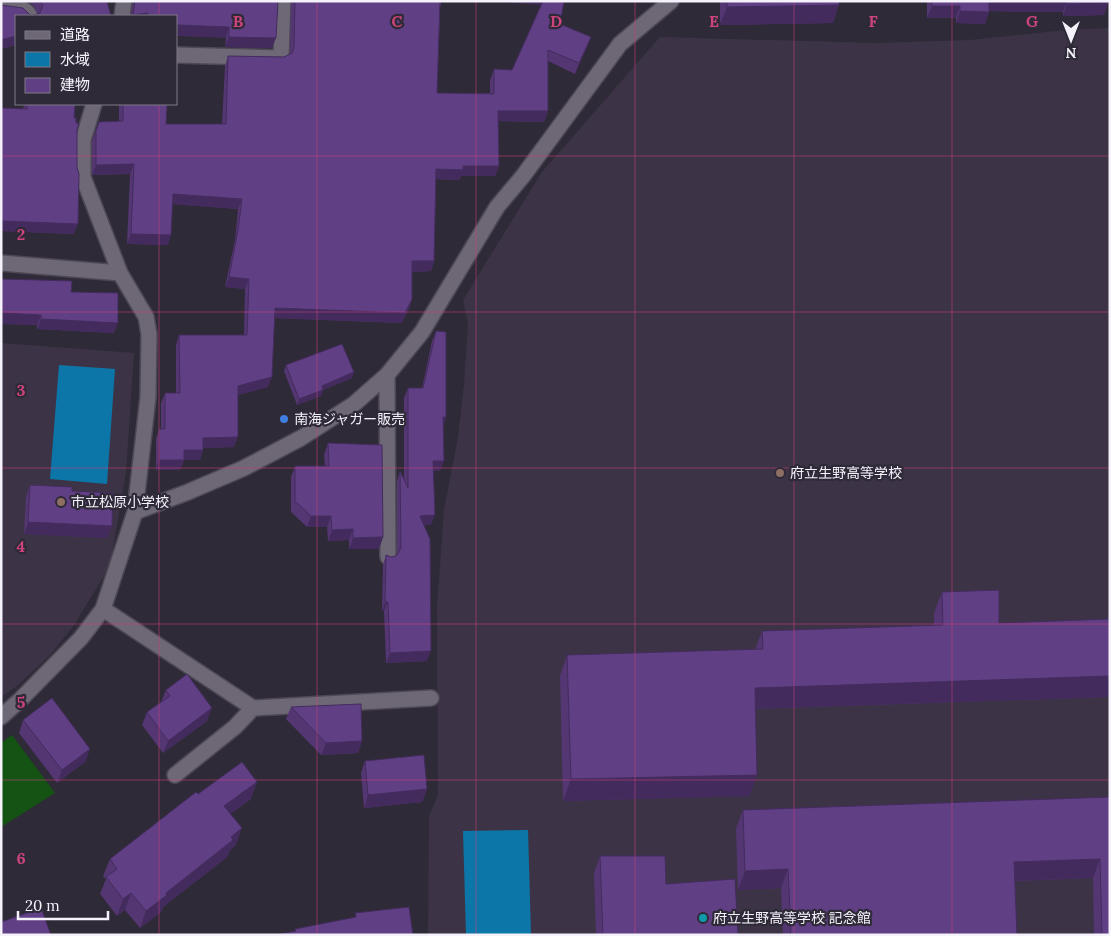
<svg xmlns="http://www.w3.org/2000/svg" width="1111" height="936" font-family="Lora,'Noto Sans JP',serif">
<rect width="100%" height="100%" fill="#2f2a37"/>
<path fill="#3c3446" d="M1110,28V935H428L429,816L438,795L437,608L444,510L458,437L464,385L468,324L463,300L542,172L660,37L876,43L970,40L1066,30Z
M1,343L134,353L126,472L110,566L74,625L51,654L17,686L1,697Z"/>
<path fill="#145314" d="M12,735L55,793L1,827V743Z"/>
<path fill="#0d76a8" d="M59,365L115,369L107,484L50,479Z
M528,830L531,935H466L463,831Z"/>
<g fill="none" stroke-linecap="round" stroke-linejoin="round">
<defs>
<path id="minor" d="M1,7C13,7 23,5 30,16
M122,16L124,1
M176,55L281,58L283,1
M1,263L120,273
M387,375L388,557
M135,512L188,492L244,468L301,438L354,404L387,375L422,332L497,207L523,176L620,44L671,1
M103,609L253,708L431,698
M1,717L20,700L81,638L103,609L135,512L148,397L149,334L146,317L120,273L83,177V140L94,104
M175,775L235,727L253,708"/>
</defs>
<use href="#minor" stroke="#4d4853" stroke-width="18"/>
<use href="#minor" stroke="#6d6776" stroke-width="15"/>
</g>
<path fill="#533672" d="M27,1H107L111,16H16V45L1,49V5L30,15H34L38,14L33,5Z
M133,1H278L272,48L225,47L226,38L176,16H131Z
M291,1H442L440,8L437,93H490V80L494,69L512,70L564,1L560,24L591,37L575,74L548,61V111L544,122L498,121L499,166L495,176H461L459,180L436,179L434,261L431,271L412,272V299L409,309L401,323L274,318L268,387L238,395L234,447L203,448V450L200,460H184L180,470H156V439L159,429H161V403L165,393H176V345L179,335H244L245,289L225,287L235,240L238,209L172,204L168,245L127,244L130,174L92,175V141L99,122L119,121V104H167L166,124H222L225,66L228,56L284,57L290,54Z
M720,1H839L833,23L720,25Z
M927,1H1108L1104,15L1063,16V12L989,11L985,24L956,23V18H927Z
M24,104H75L74,118L76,123L77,130L74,234L1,231V108L23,109Z
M1,279L71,292L114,333L37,329V325L1,324Z
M436,331L446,417L443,426L440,471H433L431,525H424L427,661L386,663L384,611H382L383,565L386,555L391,557L396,556L397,554V481L400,471L404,480V398L408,388H422L432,341Z
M286,365L352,378L323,390L321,396L297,405L284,371Z
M328,443L383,537L379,549H349V540L328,541L327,527H307L291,512V477L295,466H325L324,455Z
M30,485L72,491L112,526L107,538L24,534L26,497Z
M942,592L999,623L1110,697L755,709L757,775L749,796L563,801L560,676L567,655L755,650L762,631L934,625V613Z
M166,690L207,721L163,753L142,725L147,712L161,702Z
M291,707L362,741L358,753L321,755L286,719Z
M23,720L86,761L57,783L19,733Z
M365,761L427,789L422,802L364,808L361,773Z
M198,794L251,799L230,814L236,845L230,850L227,857L163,907L161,912L140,928L125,910L117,916L100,894L106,879L103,876L110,859Z
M1110,797V935H1094L1093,878L1015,881L1017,935H783L781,888L738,890L736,829L743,810Z
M600,856L666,884L738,935H596L594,873Z"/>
<path fill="#432c5d" d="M493,1H543L542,5Z
M988,1H1067L1063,12L985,11Z
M1108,3L1104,15L1063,16L1067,4Z
M839,5L833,23L720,25L727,7Z
M932,6H960L956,18H927Z
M960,11L989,12L985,24L956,23Z
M148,13L146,16H133V15Z
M177,25L229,27L226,38L176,36Z
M16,36V45L1,49V40Z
M229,37L276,38L272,48L225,47Z
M591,37L587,48L575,74L579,63Z
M498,111H548L544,122L494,121Z
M134,164L130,174L92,175L96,165Z
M463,166H499L495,176H461L459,180L432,179L436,169Z
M173,194L242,199L238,209L169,204Z
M1,221L78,224L74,234L1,231Z
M131,234L171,235L168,245L127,244Z
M412,261H434L431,271L409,272Z
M229,277L249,279L245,289L225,287Z
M412,299L409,309L401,323L271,318L275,308Z
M2,313L41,315L37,325L1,324Z
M41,319L118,323L114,333L37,329Z
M354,372L352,378L323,390L321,396L297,405L299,399L322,386Z
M272,377L268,387L234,396L238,386Z
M443,417H446L443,427Z
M238,437L234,447L200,448L203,438Z
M184,450H203L200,460H184L180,470H156L159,460Z
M433,461H444L440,471H429Z
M435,515L431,525H416L420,516Z
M311,516H331L327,527H307Z
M28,522L112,526L107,538L24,534Z
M353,529L349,540L328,541L332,530Z
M383,537L379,549H349L353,538Z
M385,602H388L384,611H382Z
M431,651L427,661L386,663L390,653Z
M1110,676V697L747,709L755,688Z
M212,708L207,721L163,753L168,741Z
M362,741L358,753L321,755L326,743Z
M90,749L86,761L57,783L62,770Z
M757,775L749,796L563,801L571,779Z
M257,782L251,799L218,823L224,806Z
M427,789L422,802L364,808L368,795Z
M242,828L236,845L230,850L227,857L163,907L161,912L140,928L146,911L166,893L231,837Z
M1100,859L1093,878L1007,881L1014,862Z
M788,869L781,888L738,890L745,871Z
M131,893L125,910L117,916L123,899Z"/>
<path fill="#603f85" stroke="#432c5d" d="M40,1H107L111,16H16V36L1,40V5L23,8L30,15H34L40,13L43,5Z
M135,1H278L276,38L229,37V27L177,25L176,30V16H148V13L133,15Z
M295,1H442L440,2L437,93L494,94V69L512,70L543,1H564L560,24L591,37L579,63L548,50V111H498L499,166H463V170L436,169L434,261H412V299L405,313L275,308L272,377L238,386V437L203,438V450H184V460H159V429H165V393H180L179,335H247L249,279L229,277L238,230L242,199L173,194L171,235L131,234L134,164L96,165V131L99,122L123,121V104H167L166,124H226L228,56L284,57L292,53L294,48Z
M727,1H839V5L727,7Z
M932,1H989V12L960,11V6H932Z
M1067,1H1108V3L1067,4Z
M27,104H75L74,118H76V123H79L77,130V167L79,174L78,224L1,221V108L27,109Z
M1,279L72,281L71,292L118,293V323L41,319V315L2,313V310H1Z
M436,331L446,332V417H443L444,461H433L435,515L420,516L430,539L431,651L390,653L388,602H385L386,555L391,557L396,556L399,552L401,547L400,471L408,488V388H423Z
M342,344L354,372L322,386L323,390L299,399L286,365Z
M328,443L382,445L383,537L353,538V529L332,530L331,516H311L295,501V466H329Z
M30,485L72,487V491L113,493L112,526L28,522Z
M999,590V623L1110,619V676L755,688L757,775L571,779L567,655L763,649L762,631L943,625L942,592Z
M187,674L212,708L168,741L147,712L170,696L166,690Z
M52,698L90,749L62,770L23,720Z
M361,704L362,741L326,743L291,707Z
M424,755L427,789L368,795L365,761Z
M242,762L257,782L224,806L242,828L231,837L233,840L166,893L167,895L146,911L131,893L123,899L106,877L117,869L110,859L196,792L198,794Z
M1110,797V935H1102L1100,859L1014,862L1017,935H791L788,869L745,871L743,810Z
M600,856H665L666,884L735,879L738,935H603Z
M409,907L413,935H274L296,931L295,929L356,917L355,913Z
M41,908L51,935H1V922Z"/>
<path fill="none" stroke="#cc447b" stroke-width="1" stroke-opacity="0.55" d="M159,1V16M317,1V935M476,1V935M635,1V935M794,1V935M952,1V935M159,104V935M1,156H1110M1,312H1110M1,468H1110M1,624H1110M1,780H1110"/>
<circle fill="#3f7fe0" stroke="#2f2a37" stroke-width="2" cx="284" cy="419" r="5"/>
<g fill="#8d6e63" stroke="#2f2a37" stroke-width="2">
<circle cx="780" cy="473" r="5"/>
<circle cx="61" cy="502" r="5"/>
</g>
<circle fill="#0f9aa8" stroke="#2f2a37" stroke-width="2" cx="703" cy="918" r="5"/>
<g text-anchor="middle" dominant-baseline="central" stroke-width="4.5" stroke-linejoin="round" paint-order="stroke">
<g font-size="14" fill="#f6f2fb" stroke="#2f2a37" text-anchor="start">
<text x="294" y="419">南海ジャガー販売</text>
<text x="790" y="473">府立生野高等学校</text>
<text x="71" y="502">市立松原小学校</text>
<text x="713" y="918">府立生野高等学校 記念館</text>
</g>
</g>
<g font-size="16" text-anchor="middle" font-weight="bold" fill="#cc447b" stroke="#2f2a37" stroke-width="4.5" stroke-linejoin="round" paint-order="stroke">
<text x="238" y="27">B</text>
<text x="397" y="27">C</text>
<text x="556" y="27">D</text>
<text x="714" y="27">E</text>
<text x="873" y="27">F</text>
<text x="1032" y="27">G</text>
<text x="21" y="240">2</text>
<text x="21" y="396">3</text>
<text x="21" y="552">4</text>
<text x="21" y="708">5</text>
<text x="21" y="864">6</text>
</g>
<rect width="1111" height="936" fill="none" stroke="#f6f2fb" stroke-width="5"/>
<rect x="15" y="15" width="162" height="90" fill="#2f2a37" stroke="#7f7a85"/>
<rect x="25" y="31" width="25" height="8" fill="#6d6776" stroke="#7f7a85"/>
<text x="60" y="40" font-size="15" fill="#f6f2fb">道路</text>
<rect x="25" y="52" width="25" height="15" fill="#0d76a8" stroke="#7f7a85"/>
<text x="60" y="65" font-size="15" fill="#f6f2fb">水域</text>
<rect x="25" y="78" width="25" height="15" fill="#603f85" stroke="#7f7a85"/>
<text x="60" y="90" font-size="15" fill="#f6f2fb">建物</text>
<g transform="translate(1071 40) rotate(180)" stroke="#2f2a37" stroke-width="4" paint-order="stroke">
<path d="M0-4L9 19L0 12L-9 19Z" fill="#f6f2fb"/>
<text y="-8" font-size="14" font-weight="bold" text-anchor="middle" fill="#f6f2fb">N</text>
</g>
<path d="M18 911v8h90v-8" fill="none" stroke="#f6f2fb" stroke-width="2.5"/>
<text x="25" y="911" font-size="15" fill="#f6f2fb" stroke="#2f2a37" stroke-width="4" paint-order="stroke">20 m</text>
</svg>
